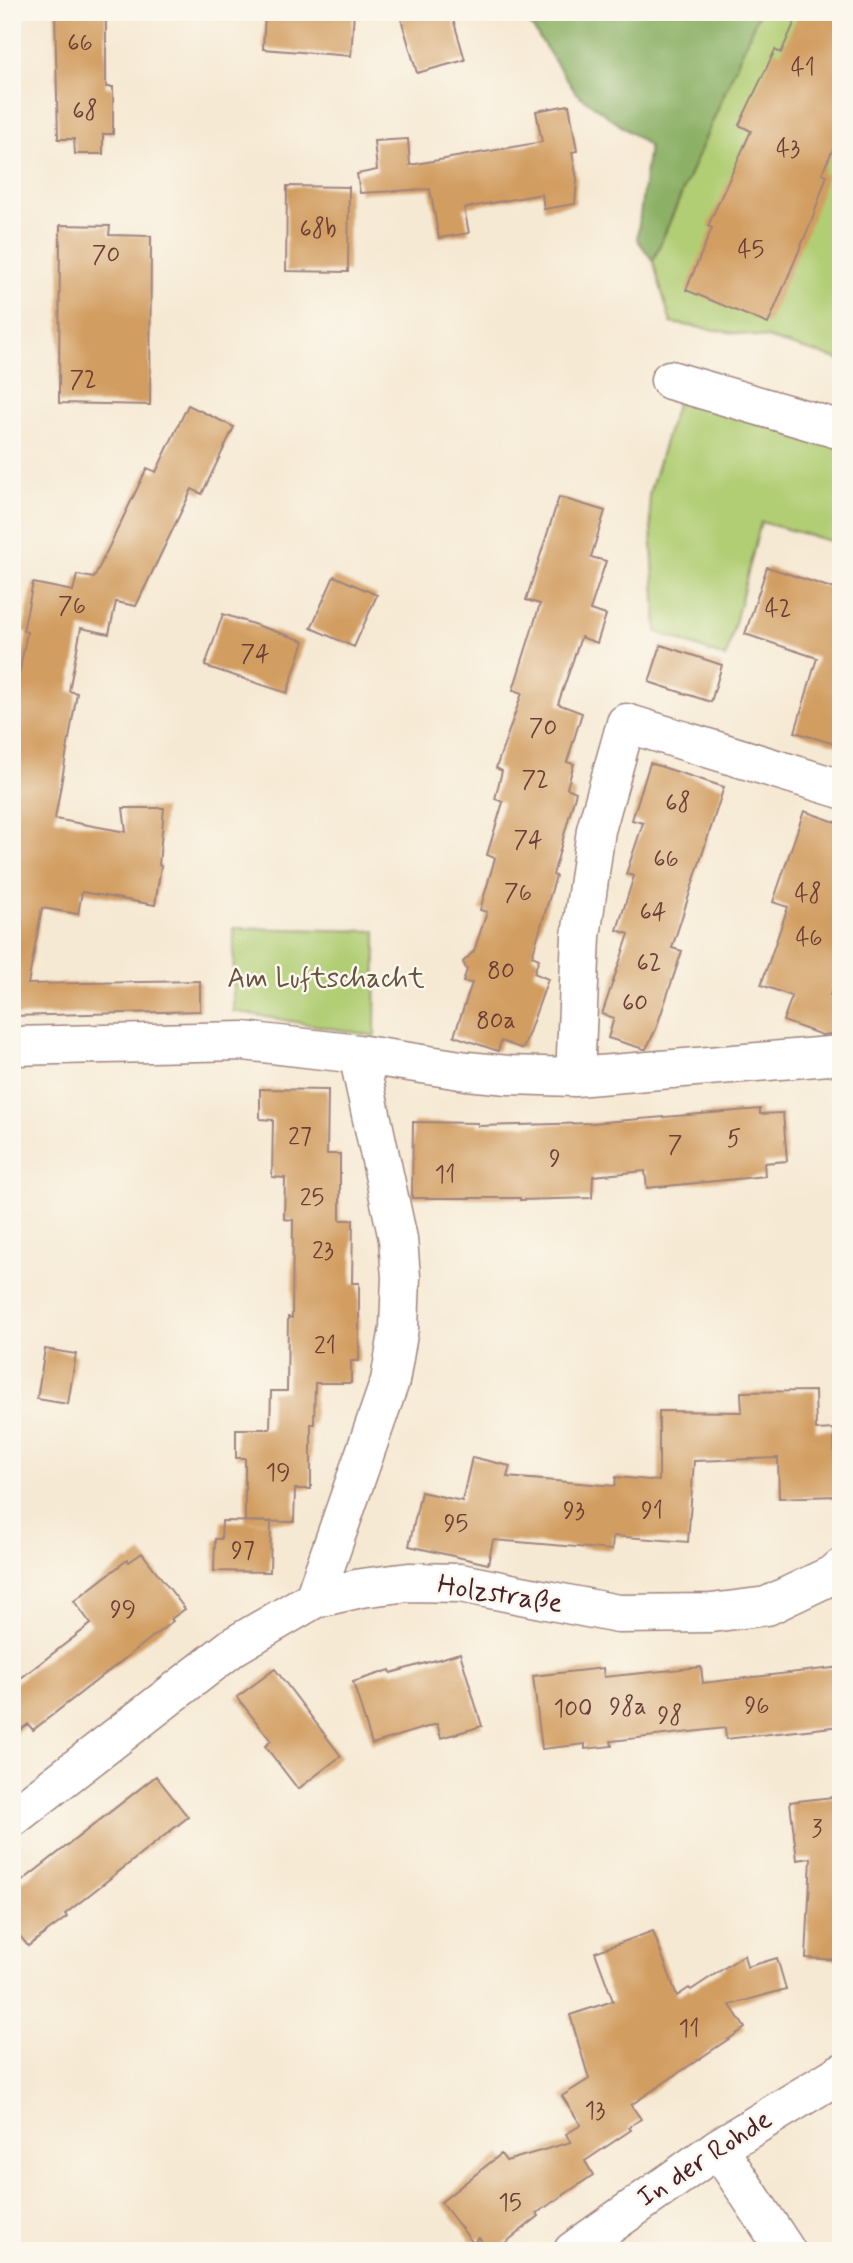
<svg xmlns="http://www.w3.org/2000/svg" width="853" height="2263" font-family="Mynerve,sans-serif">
<rect width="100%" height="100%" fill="#fbf7ec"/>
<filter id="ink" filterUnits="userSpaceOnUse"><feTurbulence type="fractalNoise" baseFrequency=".0143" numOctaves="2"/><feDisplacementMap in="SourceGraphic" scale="14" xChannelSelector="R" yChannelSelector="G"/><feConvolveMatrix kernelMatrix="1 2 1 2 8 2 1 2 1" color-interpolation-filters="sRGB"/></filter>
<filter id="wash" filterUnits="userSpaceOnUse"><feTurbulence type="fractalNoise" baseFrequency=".00686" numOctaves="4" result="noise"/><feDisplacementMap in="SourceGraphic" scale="28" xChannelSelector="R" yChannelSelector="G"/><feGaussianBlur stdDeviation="1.57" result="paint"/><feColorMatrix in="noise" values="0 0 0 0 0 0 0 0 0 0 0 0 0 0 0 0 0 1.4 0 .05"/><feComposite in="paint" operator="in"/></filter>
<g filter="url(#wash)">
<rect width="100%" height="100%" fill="#f6e9d3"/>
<path fill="#b1ce75" stroke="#7e7650" stroke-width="2" d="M759,12H841V360L767,338L671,323L653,261Z
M680,392L841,445V544L761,522L726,658L657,632L649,494Z
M234,928L376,931L375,1036L233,1011Z"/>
<path fill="#8cb166" stroke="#6b6848" stroke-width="2" d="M522,12H759L653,261L637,239L649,146L576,93Z"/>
<g id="blocks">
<path fill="#d29d60" d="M55,12H106V87H113V134H103V154H75L74,139H58Z
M265,12H354L351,56L263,49Z
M399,12H451L465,60L417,73Z
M799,12H841V132L822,173L827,175L812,220L768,324L686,290L712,228L708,226L751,131L739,125L775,50L781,53Z
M569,105L577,151L572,152L577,179L575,204L544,209L542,194L464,208L469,233L439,238L430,189L360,193L357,174L377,170L374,141L408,139L410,165L542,142L536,111Z
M287,186L349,187L348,272L286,271Z
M60,225L110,226L109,235L151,236L150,405L59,403Z
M188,405L234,427L202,494L192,489L136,606L116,602L109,634L81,628L69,691L77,693L55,819L126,832L123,808H164L159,865L161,866L155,905L82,892L78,914L42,908L28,984L200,981V1011L12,1016V713L27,632L23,631L33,583L73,591L77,575L94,578L147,468L156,472Z
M559,497L605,511L591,557L606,561L590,610L606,615L597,643L581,637L558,704L582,713L567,762L574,764L567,788L576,792L553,875L556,876L532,956L539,959L534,973L548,979L523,1049L501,1041L498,1051L454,1036L472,983L463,982L467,970L463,962L474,951L487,912L480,910L495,858L487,855L503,802L495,799L502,771L496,768L522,693L513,690L540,604L526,600Z
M767,567L841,591V746L795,732L817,658L745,634Z
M334,576L377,595L354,647L311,628Z
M223,614L304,641L287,693L205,666Z
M661,645L722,665L711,702L649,682Z
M650,763L724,787L672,948L682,951L656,1029L646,1049H644L608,1038L614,1018L602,1014L629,934L617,930L634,876L626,874L643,823L632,820Z
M804,811L841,824V965L830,995L841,999V1033L822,1035L783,1021L792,996L761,985L788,907L773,902Z
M260,1089L328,1090L327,1154H340V1220H353L352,1283H359V1361H351V1383H315L314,1424H311V1489H295L294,1522L245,1521V1458H236V1429H270L271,1391H287L288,1317L292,1318L293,1220L284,1219L285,1178L272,1177L273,1120L260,1119Z
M760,1109V1114L783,1113L787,1161L764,1163L765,1176L647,1188L645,1171L593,1176L592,1198L520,1200V1198H412L413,1122L478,1123V1126L592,1123Z
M45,1349L76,1354L68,1404L37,1399Z
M815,1391L816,1430L834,1429L836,1496L779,1498L778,1458L694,1461L688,1542L613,1536L612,1550L493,1540L488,1564L409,1546L421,1492L462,1501L472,1457L510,1466L507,1477L615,1486L616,1477L659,1481V1411L742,1412L741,1392Z
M222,1521L271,1522L270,1572L214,1571L215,1539H221Z
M142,1553L185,1609L171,1619L173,1621L33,1730L28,1724L12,1736V1685L91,1624L74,1601L127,1560L129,1562Z
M460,1653L482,1726L441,1738L437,1724L372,1744L353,1682L390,1670L391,1673Z
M701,1667L703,1683L841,1667V1726L726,1739L725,1728L611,1741L612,1746L585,1749V1744L542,1749L533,1676L603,1668L604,1677Z
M275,1669L341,1756L298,1789L265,1746L271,1741L237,1697Z
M156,1776L188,1817L65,1914L67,1917L28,1946L12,1926V1889Z
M841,1796V1960L806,1958L811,1858L797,1860L790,1802Z
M653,1931L677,1996L689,1988L691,1990L744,1955L747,1967L777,1958L786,1989L730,2005L745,2028L631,2105L641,2119L629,2127L631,2130L585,2161L593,2175L537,2213L539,2216L495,2251H489L479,2238L473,2243L441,2202L501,2154L506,2161L571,2142L566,2134L581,2125L562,2096L589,2079L570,2015L613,2001L595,1952Z"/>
</g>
</g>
<g filter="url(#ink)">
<use href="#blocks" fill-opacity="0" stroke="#a0847f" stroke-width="2"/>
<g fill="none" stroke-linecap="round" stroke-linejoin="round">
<defs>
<path id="minor" d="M670,380L841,430
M12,1046L244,1041L358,1054L467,1071L508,1075L575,1077L841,1055
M575,1077L581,936L596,830L626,723L841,789
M314,1599L390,1381L399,1328L401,1277L398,1239L358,1054
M12,1818L234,1646L314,1599L361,1588L409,1582L460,1583L618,1614L711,1613L767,1606L834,1574L841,1568
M718,2148L786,2251
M573,2251L718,2148L841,2073"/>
</defs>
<use href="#minor" stroke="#a0847f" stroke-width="41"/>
<use href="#minor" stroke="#fff" stroke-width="38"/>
</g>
</g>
<g text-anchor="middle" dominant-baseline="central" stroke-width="5" stroke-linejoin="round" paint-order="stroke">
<g font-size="24" fill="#6c3e38">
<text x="80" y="43">66</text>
<text x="803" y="68">41</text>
<text x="85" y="111">68</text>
<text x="788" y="149">43</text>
<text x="318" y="229">68b</text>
<text x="751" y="250">45</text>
<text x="106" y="255">70</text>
<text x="83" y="380">72</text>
<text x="72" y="606">76</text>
<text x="778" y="609">42</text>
<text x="255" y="654">74</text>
<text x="543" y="728">70</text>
<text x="535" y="780">72</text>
<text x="678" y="803">68</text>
<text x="528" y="840">74</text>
<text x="666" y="859">66</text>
<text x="518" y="893">76</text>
<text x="808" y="894">48</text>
<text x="653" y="912">64</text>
<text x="809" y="938">46</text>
<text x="649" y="963">62</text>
<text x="501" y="971">80</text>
<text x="635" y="1003">60</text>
<text x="496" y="1021">80a</text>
<text x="300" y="1137">27</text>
<text x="734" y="1139">5</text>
<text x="675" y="1145">7</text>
<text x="555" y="1159">9</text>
<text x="445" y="1175">11</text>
<text x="312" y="1198">25</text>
<text x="323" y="1251">23</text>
<text x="325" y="1346">21</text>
<text x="278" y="1473">19</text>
<text x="574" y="1511">93</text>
<text x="652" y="1511">91</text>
<text x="456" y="1524">95</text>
<text x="243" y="1551">97</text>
<text x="123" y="1610">99</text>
<text x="757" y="1706">96</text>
<text x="628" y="1707">98a</text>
<text x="573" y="1709">100</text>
<text x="670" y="1716">98</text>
<text x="817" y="1829">3</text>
<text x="689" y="2029">11</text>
<text x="595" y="2111">13</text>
<text x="510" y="2203">15</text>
</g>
<g font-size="28" fill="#695441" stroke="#fbf7ec">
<text x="326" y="979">Am Luftschacht</text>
</g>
<g font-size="28" fill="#4a1f2b" stroke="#fbf7ec">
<text transform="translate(500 1595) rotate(9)">Holzstraße</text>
<text transform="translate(705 2159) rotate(-33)">In der Rohde</text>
</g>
</g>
<rect width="853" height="2263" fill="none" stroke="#fbf7ec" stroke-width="42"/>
</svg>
